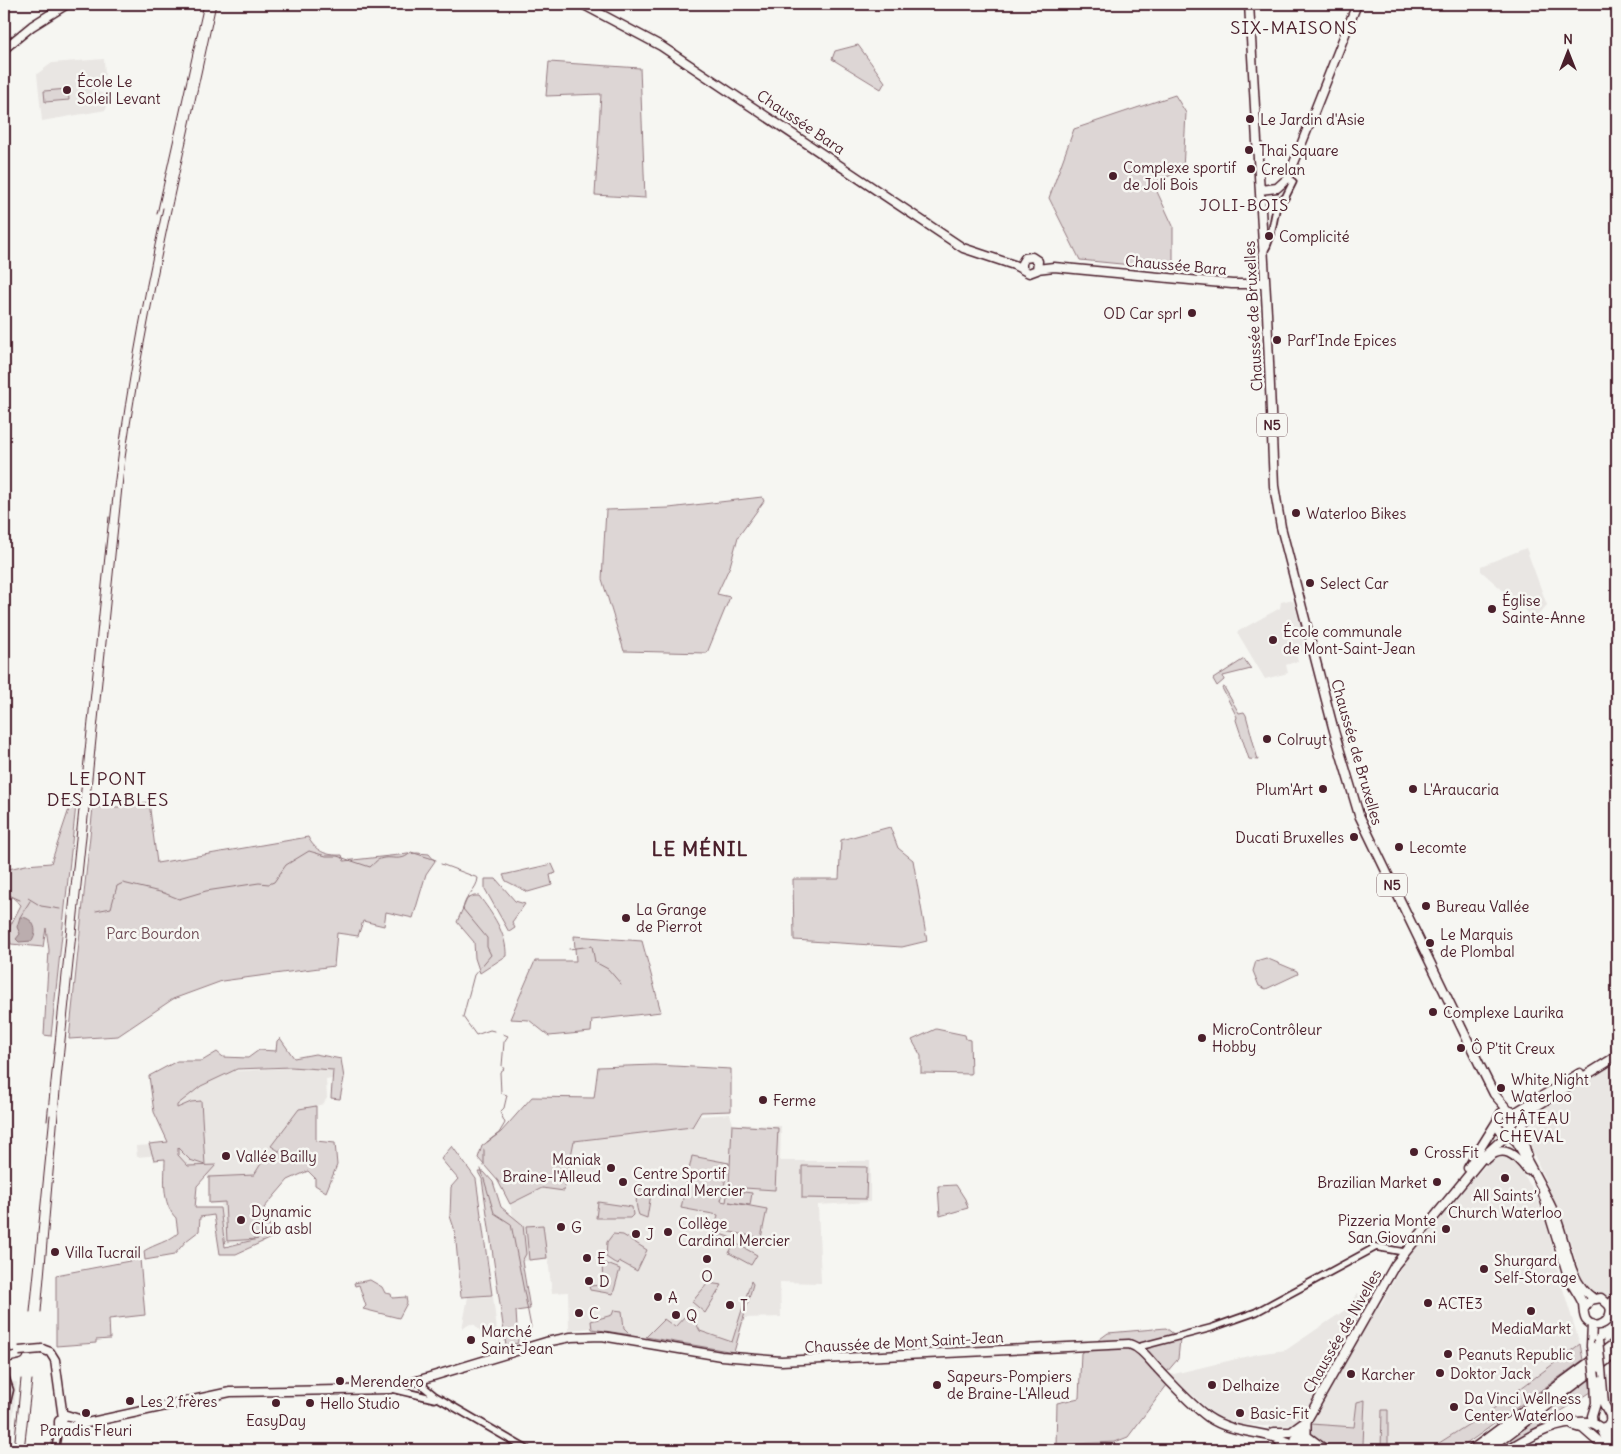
<svg xmlns="http://www.w3.org/2000/svg" width="1621" height="1454" font-family="Delius,sans-serif">
<rect width="100%" height="100%" fill="#f6f6f2"/>
<filter id="ink" filterUnits="userSpaceOnUse"><feTurbulence type="fractalNoise" baseFrequency=".02" numOctaves="2"/><feDisplacementMap in="SourceGraphic" scale="10" xChannelSelector="R" yChannelSelector="G"/><feConvolveMatrix kernelMatrix="1 2 1 2 8 2 1 2 1" color-interpolation-filters="sRGB"/></filter>
<g filter="url(#ink)">
<path fill="#e9e6e3" d="M104,59L105,75L96,81L95,87L98,92L109,95L106,110L42,121L37,74L52,63Z
M1526,548L1547,605L1535,619L1481,571V566Z
M1289,600L1294,602L1307,651L1296,654L1298,661L1286,665L1288,673L1265,679L1237,632L1280,608L1281,602Z
M1617,1061V1293L1612,1300L1589,1293L1582,1281L1566,1228L1532,1150L1527,1128L1534,1111Z
M332,1065V1079L326,1080L327,1098L323,1104L316,1106V1147L279,1151V1172L260,1173L262,1240L225,1244L221,1204H209L208,1176L195,1175L173,1154L137,1157L136,1146L168,1144L159,1076Z
M730,1114L733,1124L781,1126L780,1161H870V1202L818,1205L821,1283L780,1282L781,1317L745,1318L734,1353L592,1328L569,1330L568,1292L552,1293L548,1259L523,1261L510,1204L542,1188L564,1191L574,1141L692,1127L700,1116Z
M1501,1156L1512,1159L1531,1186L1546,1219L1559,1276L1580,1344L1493,1409L1428,1450H1388V1410H1382L1381,1450H1373L1363,1444L1365,1401L1357,1402L1354,1427L1311,1424L1263,1426L1238,1424L1216,1416L1170,1375L1257,1354L1286,1350L1348,1308L1357,1293L1380,1306L1403,1264L1446,1210L1490,1160Z
M493,1296L497,1331H480L475,1325L470,1324L462,1329L468,1297Z
M4,1382H17L9,1450H4Z"/>
<path fill="#ddd6d5" stroke="#947a80" d="M858,45L885,82L881,89L832,59L835,51Z
M549,62L640,68L645,198L595,195L601,94L546,96Z
M68,89L69,100L45,102L44,91Z
M1175,95L1186,113L1183,170L1153,183L1173,226V269L1080,260L1049,198L1074,129Z
M762,497L764,501L738,537L730,566L717,594L730,597L707,653L624,651L602,579L606,510L669,508Z
M1244,659L1251,669L1223,676L1224,680L1217,686L1213,679Z
M1224,687L1239,713L1244,712L1246,715L1258,760L1249,759L1236,720L1237,717L1222,688Z
M149,802L157,863L308,837C315,851 326,856 342,855L344,861L417,853L429,854L435,861L426,874L413,918L386,912L384,926L363,921L358,936L337,933L334,966L222,981L173,999L118,1036L69,1039L93,807H118Z
M71,803L76,805L51,1036L44,1035L49,950L46,928L43,947L11,944L7,932L21,905L11,896L4,894V870L26,865L51,863Z
M890,827L898,848L913,860L927,941L902,947L794,940L793,879H839L841,840Z
M552,864L556,873L550,875L552,885L528,892L506,881L503,875Z
M485,879H496L515,901L525,904L512,922L515,928L509,932L485,889Z
M474,896H479C492,913 507,934 506,956L480,973L475,958L474,942L457,922L467,899Z
M574,936L642,941L661,1012L592,1020L591,1032L549,1036L529,1020L510,1019L535,961H576Z
M1266,958L1297,971L1298,974L1266,989L1259,986L1253,971L1256,961Z
M936,1029L965,1035L966,1039L970,1040L971,1074L921,1073V1056L912,1040Z
M280,1038L294,1058L315,1054L341,1059L344,1078L340,1099L331,1098L333,1070L291,1067L237,1069L201,1086L177,1105V1108L191,1102L201,1101L205,1165L190,1160L178,1148V1155L188,1166L216,1165L197,1186L195,1208H220L225,1247L258,1239L227,1241L225,1202L209,1203V1177L254,1175L267,1154L290,1150L279,1151L271,1146L299,1109L316,1106V1141L335,1143L337,1165L326,1192L315,1185V1178L308,1171L288,1180L264,1208L273,1237L236,1254H220L214,1215L200,1217L199,1231L186,1241L174,1255L145,1260L144,1251C155,1244 168,1242 178,1233L176,1218C161,1203 165,1178 165,1159L154,1160L149,1144L168,1142L154,1112L149,1076L177,1061H202L217,1052L223,1057L248,1058L259,1050L276,1051L277,1041Z
M655,1065L731,1069V1111L701,1112L692,1127L574,1141L564,1191L542,1188L510,1204L498,1181L478,1158L482,1146L501,1132L532,1097L594,1098L598,1067Z
M732,1125L778,1128L775,1190L729,1187Z
M452,1146L476,1179L492,1295L461,1297L455,1231L450,1216L451,1187L458,1179L441,1159Z
M692,1156L729,1163L721,1201L726,1202L728,1190L752,1193L750,1205L729,1202L767,1209L761,1238L715,1229L718,1215L681,1208Z
M802,1166L867,1167L866,1199L802,1198Z
M478,1172H484L493,1182L501,1207L523,1225L526,1254L522,1261L530,1309L516,1311L518,1343L506,1346L482,1179Z
M956,1185L965,1199L968,1208L940,1216L938,1186Z
M641,1188L651,1194L647,1218L639,1215C636,1207 634,1195 641,1188Z
M598,1202L632,1207L633,1215L630,1218H596Z
M543,1225L547,1258L529,1260L526,1226Z
M613,1234L623,1235L647,1250L637,1271L619,1261L618,1265L606,1257L607,1242Z
M720,1234L738,1240L737,1244L757,1255L751,1265L729,1253L735,1242L719,1237Z
M140,1259L145,1315L109,1319L110,1339L96,1340V1343L56,1346V1275Z
M602,1262L620,1269L613,1294L590,1290L589,1286L603,1285Z
M370,1280L382,1287L385,1293L391,1294L392,1298L406,1297L407,1303L399,1318L363,1309L366,1306L359,1285L355,1286L354,1283Z
M751,1281L753,1284L734,1352L646,1337L664,1319L675,1327L686,1315L696,1323L700,1331L732,1342Z
M708,1283L722,1285L705,1313L692,1302Z
M614,1310L622,1311L624,1328L631,1335L592,1329L591,1321L612,1315Z
M1166,1328L1180,1339L1178,1359L1166,1373L1167,1385L1128,1437L1115,1442L1056,1445L1057,1403L1079,1398L1081,1353L1108,1333Z
M1580,1344L1583,1360L1458,1450H1428L1493,1409Z
M1589,1378L1591,1392L1501,1450H1495Z
M1365,1400L1363,1444L1373,1450C1350,1450 1322,1454 1309,1431L1311,1424L1354,1427L1357,1402Z
M1382,1410H1388V1450H1381Z"/>
<path fill="#bbadae" stroke="#8e747a" d="M20,917C33,917 39,930 32,941L19,942L16,939L20,934L17,927Z"/>
<g fill="none" stroke-linecap="round" stroke-linejoin="round">
<path stroke="#8e747a" stroke-width="1" d="M441,864L478,878C477,890 465,895 463,909L487,938V947L491,955L474,975L463,1017L476,1035L490,1030L494,1031
M4,893L20,900
M28,898L41,906L60,909
M96,911L111,908L117,886L123,883L164,893L179,899L206,891L259,883L269,884L274,882L286,865L309,851L326,856H337L370,867C374,864 376,860 380,859C391,855 402,863 411,852L436,860
M20,917L30,901
M569,949L592,946L595,962L608,969L621,984
M487,1142L499,1133L505,1123L500,1112L504,1108L507,1095L501,1093L500,1072L504,1069L502,1066L504,1042L508,1036L503,1034
M484,1166V1150
M481,1169L494,1213L511,1224L531,1327L524,1340"/>
<defs>
<path id="minor" d="M1263,253C1274,237 1272,218 1279,200L1285,198L1293,182L1288,178
M1138,1347L1211,1328L1256,1312L1376,1247L1404,1252
M4,1373L10,1390L4,1415
M424,1379V1387L435,1396L528,1450
M393,1389L435,1399
M55,1450L59,1425"/>
<path id="major" d="M582,4L661,46L963,248L1014,265L1029,273L1037,270L1038,261L1032,257L1025,258L1022,263V269
M1249,4L1267,313L1274,486L1281,527L1334,731L1359,815L1484,1074L1494,1094L1508,1110
M4,49L32,26L67,4
M1260,190L1277,188L1288,178L1357,4
M1037,269L1054,267L1232,284H1257L1265,281
M1516,1112L1580,1073
M1522,1122L1519,1114L1508,1110L1501,1113L1496,1123L1503,1134L1514,1135C1524,1128 1524,1115 1535,1107L1617,1056
M1520,1130L1527,1154
M1510,1135L1517,1142C1530,1166 1544,1190 1555,1215C1567,1242 1567,1281 1593,1298
M1487,1159C1503,1143 1516,1155 1527,1170
M1468,1168L1496,1123
M1543,1194L1568,1276C1572,1287 1579,1294 1583,1304C1584,1310 1583,1315 1586,1320C1597,1333 1614,1320 1610,1306L1601,1298L1590,1300L1584,1309
M1591,1346L1592,1324
M4,1349L7,1355L4,1362
M42,1349L50,1352L55,1360L63,1418
M6,1358L19,1355
M1601,1368L1604,1404L1610,1415L1611,1433L1617,1450
M1595,1378L1596,1403L1592,1416L1593,1423L1601,1428L1607,1426L1611,1420
M63,1414L85,1421
M63,1418L59,1421V1425L64,1427L66,1425
M66,1425L73,1426L230,1392L390,1389L546,1342L571,1337L602,1336L721,1356L781,1361L1129,1344C1142,1348 1149,1360 1158,1369C1174,1386 1190,1404 1208,1417C1234,1435 1266,1430 1293,1444
M1601,1428L1611,1450
M1274,1432H1291L1302,1424
M1275,1437L1280,1442L1283,1450
M1290,1450L1395,1265L1485,1155L1507,1135"/>
<path id="highway" d="M1610,1306L1617,1296
M1306,1421V1436L1325,1450
M1573,1425L1583,1428L1608,1450
M1296,1439L1313,1447
M1293,1444L1305,1450
M1472,1450L1617,1342
M1487,1450L1617,1352
M1508,1450C1535,1433 1559,1419 1593,1423"/>
</defs>
<use href="#minor" stroke="#4a1f2b" stroke-width="9"/>
<use href="#major" stroke="#4a1f2b" stroke-width="11"/>
<use href="#highway" stroke="#4a1f2b" stroke-width="12"/>
<use href="#minor" stroke="#f6f6f2" stroke-width="5.5"/>
<use href="#major" stroke="#f6f6f2" stroke-width="8"/>
<use href="#highway" stroke="#f6f6f2" stroke-width="9"/>
<path stroke="#4a1f2b" stroke-width="1" d="M157,214L204,4
M110,523C121,417 140,313 163,208
M47,1121L109,517
M30,1312L50,1115
M41,1312L61,1079L125,458C147,304 184,155 216,4
M14,1450L21,1379
M24,1450L32,1380"/>
<defs>
<path id="major-bridge" d="M1598,1340L1601,1368
M1591,1346L1595,1378
M19,1351L42,1349"/>
</defs>
<use href="#major-bridge" stroke="#4a1f2b" stroke-width="11" stroke-linecap="butt"/>
<use href="#major-bridge" stroke="#f6f6f2" stroke-width="8"/>
</g>
</g>
<g fill="#4a1f2b" stroke="#f6f6f2" stroke-width="2">
<circle cx="67" cy="90" r="5"/>
<circle cx="1250" cy="119" r="5"/>
<circle cx="1249" cy="150" r="5"/>
<circle cx="1251" cy="169" r="5"/>
<circle cx="1113" cy="176" r="5"/>
<circle cx="1269" cy="236" r="5"/>
<circle cx="1192" cy="313" r="5"/>
<circle cx="1277" cy="340" r="5"/>
<circle cx="1296" cy="513" r="5"/>
<circle cx="1310" cy="583" r="5"/>
<circle cx="1492" cy="609" r="5"/>
<circle cx="1273" cy="640" r="5"/>
<circle cx="1267" cy="739" r="5"/>
<circle cx="1323" cy="789" r="5"/>
<circle cx="1413" cy="789" r="5"/>
<circle cx="1354" cy="837" r="5"/>
<circle cx="1399" cy="847" r="5"/>
<circle cx="1426" cy="906" r="5"/>
<circle cx="626" cy="918" r="5"/>
<circle cx="1430" cy="943" r="5"/>
<circle cx="1433" cy="1012" r="5"/>
<circle cx="1202" cy="1038" r="5"/>
<circle cx="1461" cy="1048" r="5"/>
<circle cx="1501" cy="1088" r="5"/>
<circle cx="763" cy="1100" r="5"/>
<circle cx="1414" cy="1152" r="5"/>
<circle cx="226" cy="1156" r="5"/>
<circle cx="611" cy="1168" r="5"/>
<circle cx="1505" cy="1178" r="5"/>
<circle cx="623" cy="1182" r="5"/>
<circle cx="1437" cy="1182" r="5"/>
<circle cx="241" cy="1220" r="5"/>
<circle cx="561" cy="1227" r="5"/>
<circle cx="1446" cy="1229" r="5"/>
<circle cx="668" cy="1232" r="5"/>
<circle cx="636" cy="1234" r="5"/>
<circle cx="55" cy="1252" r="5"/>
<circle cx="587" cy="1258" r="5"/>
<circle cx="707" cy="1259" r="5"/>
<circle cx="1484" cy="1269" r="5"/>
<circle cx="589" cy="1281" r="5"/>
<circle cx="658" cy="1297" r="5"/>
<circle cx="1428" cy="1303" r="5"/>
<circle cx="730" cy="1305" r="5"/>
<circle cx="1531" cy="1311" r="5"/>
<circle cx="579" cy="1313" r="5"/>
<circle cx="676" cy="1315" r="5"/>
<circle cx="471" cy="1340" r="5"/>
<circle cx="1448" cy="1354" r="5"/>
<circle cx="1440" cy="1373" r="5"/>
<circle cx="1351" cy="1374" r="5"/>
<circle cx="340" cy="1381" r="5"/>
<circle cx="937" cy="1385" r="5"/>
<circle cx="1212" cy="1385" r="5"/>
<circle cx="130" cy="1401" r="5"/>
<circle cx="276" cy="1403" r="5"/>
<circle cx="310" cy="1403" r="5"/>
<circle cx="1454" cy="1407" r="5"/>
<circle cx="86" cy="1413" r="5"/>
<circle cx="1240" cy="1413" r="5"/>
</g>
<g text-anchor="middle" dominant-baseline="central" stroke-width="5" stroke-linejoin="round" paint-order="stroke">
<g fill="#f6f6f2" stroke="#7e6067" stroke-width="1">
<rect x="1257" y="413.5" width="30" height="23" rx="4"/>
<rect x="1377" y="873.5" width="30" height="23" rx="4"/>
</g>
<g font-size="14" font-weight="bold" fill="#4a1f2b">
<text x="1272" y="425">N5</text>
<text x="1392" y="885">N5</text>
</g>
<g font-size="15" fill="#4a1f2b" stroke="#f6f6f2" text-anchor="start">
<text x="77" y="81">École Le<tspan x="77" dy="17">Soleil Levant</tspan></text>
<text x="1260" y="119">Le Jardin d'Asie</text>
<text x="1259" y="150">Thai Square</text>
<text x="1123" y="167">Complexe sportif<tspan x="1123" dy="17">de Joli Bois</tspan></text>
<text x="1261" y="169">Crelan</text>
<text x="1279" y="236">Complicité</text>
<text x="1182" y="313" text-anchor="end">OD Car sprl</text>
<text x="1287" y="340">Parf'Inde Epices</text>
<text x="1306" y="513">Waterloo Bikes</text>
<text x="1320" y="583">Select Car</text>
<text x="1502" y="600">Église<tspan x="1502" dy="17">Sainte-Anne</tspan></text>
<text x="1283" y="631">École communale<tspan x="1283" dy="17">de Mont-Saint-Jean</tspan></text>
<text x="1277" y="739">Colruyt</text>
<text x="1313" y="789" text-anchor="end">Plum'Art</text>
<text x="1423" y="789">L'Araucaria</text>
<text x="1344" y="837" text-anchor="end">Ducati Bruxelles</text>
<text x="1409" y="847">Lecomte</text>
<text x="1436" y="906">Bureau Vallée</text>
<text x="636" y="909">La Grange<tspan x="636" dy="17">de Pierrot</tspan></text>
<text x="1440" y="934">Le Marquis<tspan x="1440" dy="17">de Plombal</tspan></text>
<text x="1443" y="1012">Complexe Laurika</text>
<text x="1212" y="1029">MicroContrôleur<tspan x="1212" dy="17">Hobby</tspan></text>
<text x="1471" y="1048">Ô P'tit Creux</text>
<text x="1511" y="1079">White Night<tspan x="1511" dy="17">Waterloo</tspan></text>
<text x="773" y="1100">Ferme</text>
<text x="1424" y="1152">CrossFit</text>
<text x="236" y="1156">Vallée Bailly</text>
<text x="601" y="1159" text-anchor="end">Maniak<tspan x="601" dy="17">Braine-l'Alleud</tspan></text>
<text x="633" y="1173">Centre Sportif<tspan x="633" dy="17">Cardinal Mercier</tspan></text>
<text x="1427" y="1182" text-anchor="end">Brazilian Market</text>
<text x="1505" y="1195" text-anchor="middle">All Saints’<tspan x="1505" dy="17">Church Waterloo</tspan></text>
<text x="251" y="1211">Dynamic<tspan x="251" dy="17">Club asbl</tspan></text>
<text x="1436" y="1220" text-anchor="end">Pizzeria Monte<tspan x="1436" dy="17">San Giovanni</tspan></text>
<text x="678" y="1223">Collège<tspan x="678" dy="17">Cardinal Mercier</tspan></text>
<text x="571" y="1227">G</text>
<text x="646" y="1234">J</text>
<text x="65" y="1252">Villa Tucrail</text>
<text x="597" y="1258">E</text>
<text x="1494" y="1260">Shurgard<tspan x="1494" dy="17">Self-Storage</tspan></text>
<text x="707" y="1276" text-anchor="middle">O</text>
<text x="599" y="1281">D</text>
<text x="668" y="1297">A</text>
<text x="1438" y="1303">ACTE3</text>
<text x="740" y="1305">T</text>
<text x="589" y="1313">C</text>
<text x="686" y="1315">Q</text>
<text x="1531" y="1328" text-anchor="middle">MediaMarkt</text>
<text x="481" y="1331">Marché<tspan x="481" dy="17">Saint-Jean</tspan></text>
<text x="1458" y="1354">Peanuts Republic</text>
<text x="1450" y="1373">Doktor Jack</text>
<text x="1361" y="1374">Karcher</text>
<text x="947" y="1376">Sapeurs-Pompiers<tspan x="947" dy="17">de Braine-L'Alleud</tspan></text>
<text x="350" y="1381">Merendero</text>
<text x="1222" y="1385">Delhaize</text>
<text x="1464" y="1398">Da Vinci Wellness<tspan x="1464" dy="17">Center Waterloo</tspan></text>
<text x="140" y="1401">Les 2 frères</text>
<text x="320" y="1403">Hello Studio</text>
<text x="1250" y="1413">Basic-Fit</text>
<text x="276" y="1420" text-anchor="middle">EasyDay</text>
<text x="86" y="1430" text-anchor="middle">Paradis Fleuri</text>
</g>
<g font-size="15" fill="#4a1f2b" stroke="#f6f6f2">
<text transform="translate(801 122) rotate(34)">Chaussée Bara</text>
<text transform="translate(1176 265) rotate(5)">Chaussée Bara</text>
<text transform="translate(1253 316) rotate(-93)">Chaussée de Bruxelles</text>
<text transform="translate(1357 752) rotate(74)">Chaussée de Bruxelles</text>
<text transform="translate(1342 1331) rotate(-60)">Chaussée de Nivelles</text>
<text transform="translate(904 1342) rotate(-3)">Chaussée de Mont Saint-Jean</text>
</g>
<g font-size="15" fill="#6f4d56" stroke="#f6f6f2">
<text x="153" y="933">Parc Bourdon</text>
</g>
<g font-size="16" letter-spacing="1" fill="#4a1f2b" stroke="#f6f6f2">
<text x="1244" y="205">JOLI-BOIS</text>
<text x="1532" y="1118">CHÂTEAU<tspan x="1532" dy="18">CHEVAL</tspan></text>
</g>
<g font-size="18" letter-spacing="1" fill="#4a1f2b" stroke="#f6f6f2">
<text x="1294" y="27">SIX-MAISONS</text>
<text x="108" y="778">LE PONT<tspan x="108" dy="21">DES DIABLES</tspan></text>
</g>
<g font-size="20" font-weight="bold" letter-spacing="1" fill="#4a1f2b" stroke="#f6f6f2">
<text x="700" y="848">LE MÉNIL</text>
</g>
</g>
<rect width="1621" height="1454" fill="none" stroke="#f6f6f2" stroke-width="20"/>
<rect x="10" y="10" width="1601" height="1434" fill="none" stroke="#4a1f2b" stroke-width="2" filter="url(#ink)"/>
<g transform="translate(1568 52)" stroke="#f6f6f2" stroke-width="4" paint-order="stroke">
<path d="M0-4L9 19L0 12L-9 19Z" fill="#4a1f2b"/>
<text y="-8" font-size="14" font-weight="bold" text-anchor="middle" fill="#4a1f2b">N</text>
</g>
</svg>
